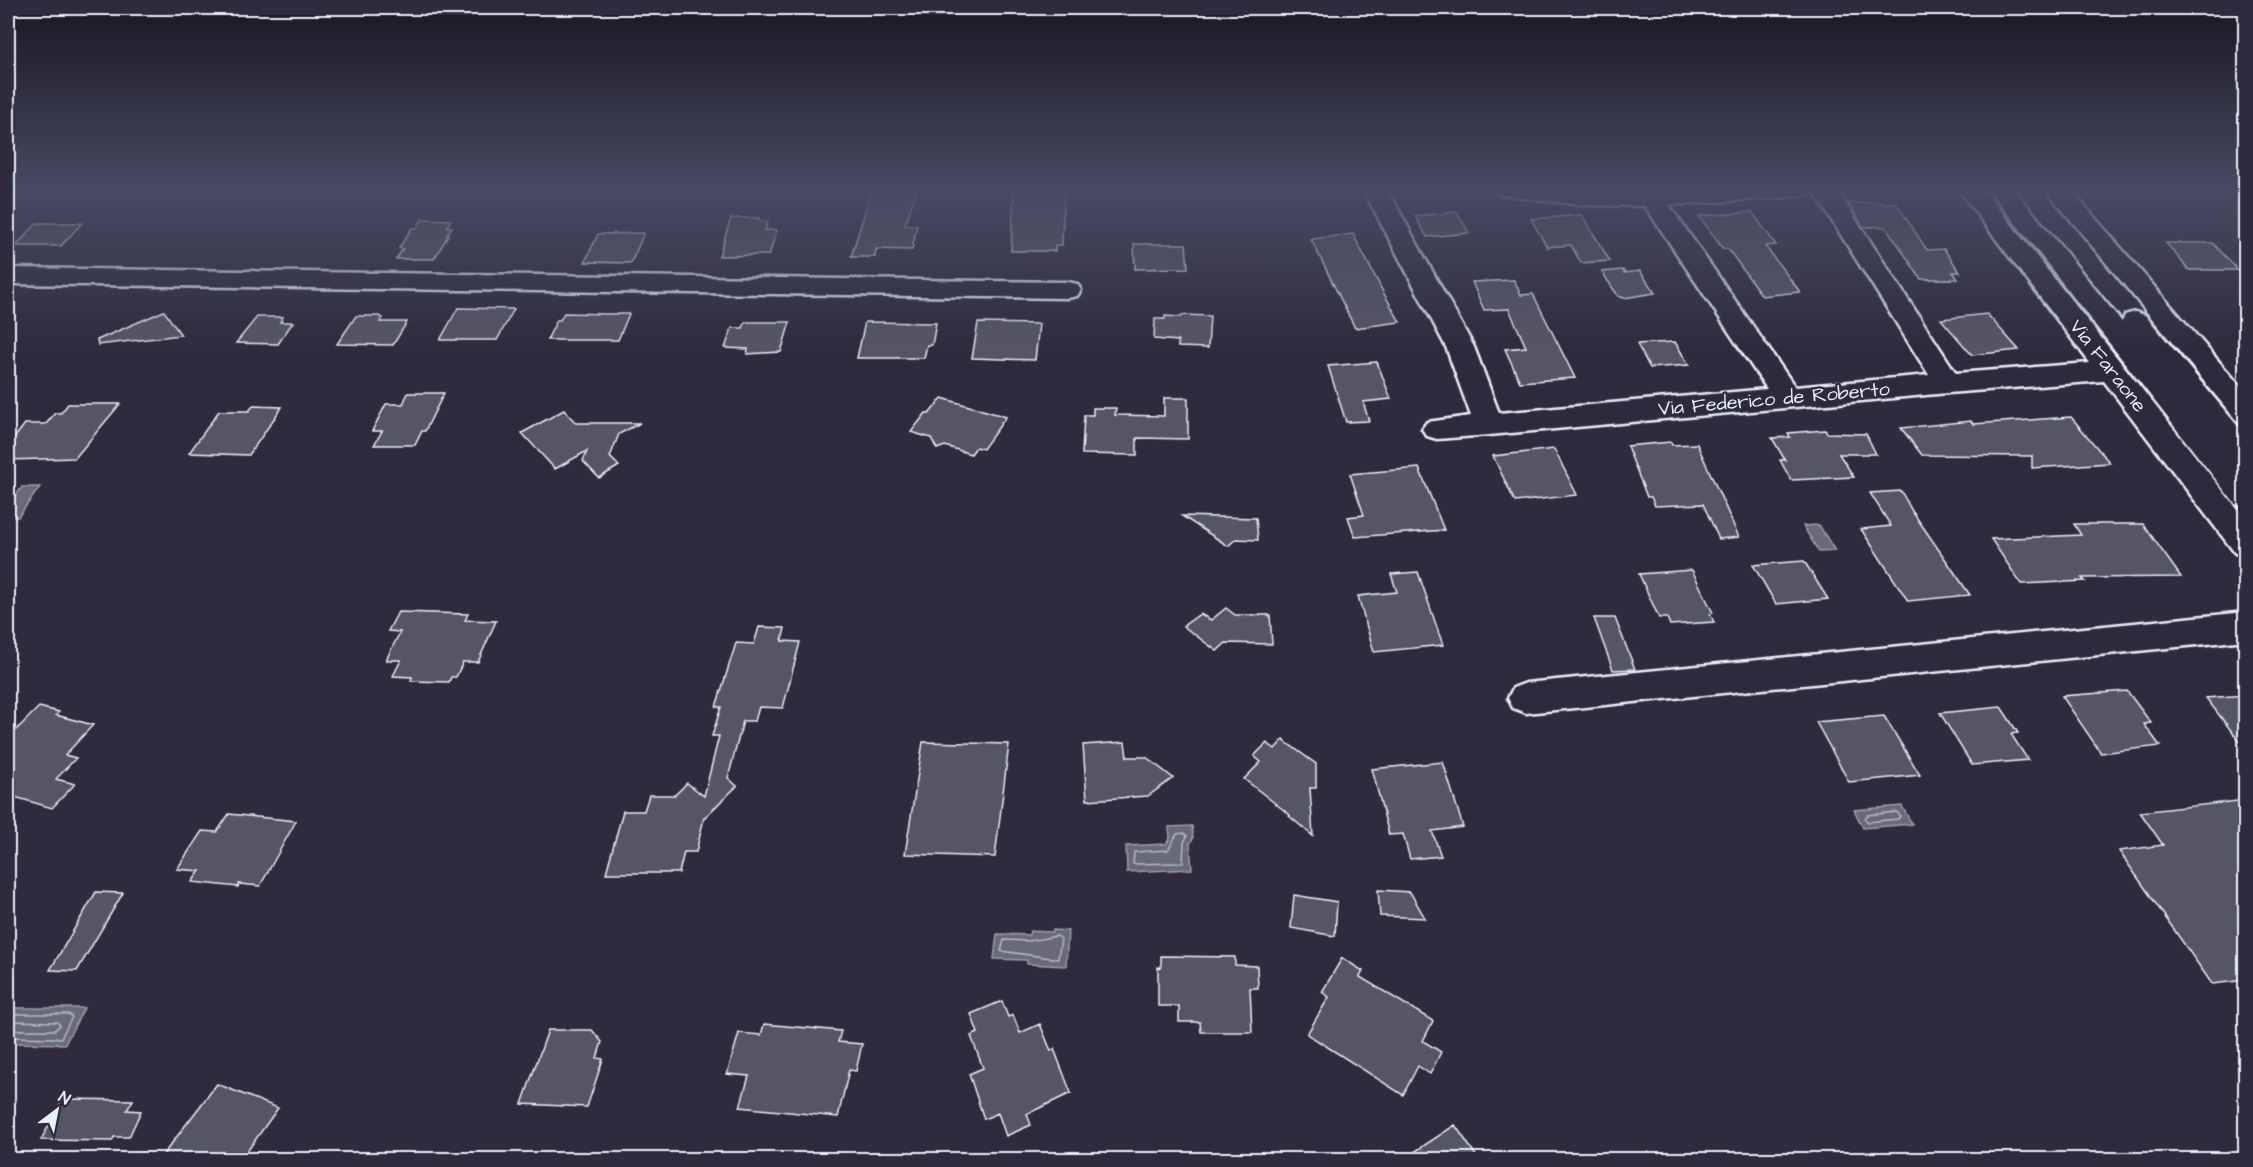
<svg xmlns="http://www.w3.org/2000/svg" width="2253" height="1167" font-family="'Architects Daughter',sans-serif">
<rect width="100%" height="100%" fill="#2f2a3d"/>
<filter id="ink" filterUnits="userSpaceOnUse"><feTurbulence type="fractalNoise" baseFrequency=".0167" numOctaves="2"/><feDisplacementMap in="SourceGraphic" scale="12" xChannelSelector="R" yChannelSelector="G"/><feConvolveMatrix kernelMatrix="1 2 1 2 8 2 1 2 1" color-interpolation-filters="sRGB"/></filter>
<g filter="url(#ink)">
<path fill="#696978" stroke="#9c9fab" stroke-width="1.5" d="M22,487H40L18,517L8,518V507Z
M1819,525L1835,551L1819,552L1803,526Z
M1902,806L1912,824L1863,828L1854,810Z
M1192,826L1193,838L1190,844L1192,869L1127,872L1126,846L1166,844L1170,838L1169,827Z
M1053,930L1068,931L1066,966L1027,964V960L994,959L997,934L1029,935L1030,931L1052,932Z
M8,1008H84L65,1044L8,1043Z"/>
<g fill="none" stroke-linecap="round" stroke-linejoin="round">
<path stroke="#b5bbc5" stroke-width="1.5" d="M1897,812L1900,816L1898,819L1868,822L1865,819L1867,815Z
M1184,833L1187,836L1184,843L1183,863L1133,864L1134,852L1168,850L1177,834Z
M1057,936L1061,939L1058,959L1001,951L1004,940L1029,941Z
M8,1014H69L72,1017L61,1038L8,1037
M8,1021L57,1022L60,1025L55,1030H8"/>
</g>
<path fill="#575565" stroke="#e8f1f8" stroke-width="1.5" d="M872,189H917L905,225H917L912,250L876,249L875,257H851Z
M1014,189H1064L1062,245H1055V251H1011Z
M1848,203H1896L1927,250L1944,249L1960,272H1953L1958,279H1921L1886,227H1863Z
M1457,212L1469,233L1427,237L1415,216Z
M1752,212L1776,245L1765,246L1800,292L1762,296L1728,249H1723L1699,216Z
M1582,215L1610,261L1581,263L1571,245L1547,247L1531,219Z
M731,218H759V221H768L765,230H777L769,255L719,256Z
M422,219L451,220L447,227H452L447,234H449L434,259H396L403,249L399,248L412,228H417Z
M37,223H82L61,246H16Z
M644,233L631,263L585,262L598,234Z
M1353,234L1382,290L1400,322L1355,328L1311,239Z
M2166,243H2213L2238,270H2189Z
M1134,244H1186L1188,268L1135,269Z
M1623,270L1624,273L1640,271L1655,293L1624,298L1618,296L1602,272Z
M1514,280L1521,295L1533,294L1575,378L1520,382L1505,349L1526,347L1509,309L1484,310L1472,282Z
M458,308L514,309L497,340H440Z
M164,311L181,335L98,345L97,340Z
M564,313L608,314H629L618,340H547L557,320H560Z
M1987,314L2019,350L1972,355L1941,319Z
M1182,315L1210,316L1208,348L1178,347V341L1154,339L1155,319H1165V316L1181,317Z
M356,316H379L383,318L380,322H407L393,345L337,344Z
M257,317H283L280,322H293L278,344L236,343Z
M745,322H790L781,352L747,354L748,349L725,348L732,328H743Z
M865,322L936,323L932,345H927L924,358H857Z
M978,323L1039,324L1035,360L972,358Z
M1675,342L1689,365L1650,368L1637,344Z
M1377,362L1391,399L1363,402L1369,421L1346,422L1328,366Z
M408,393H444L425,431H422L415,445H374L382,431H372L386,404H403Z
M942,398L1006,417L983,449L976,447L971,454L945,446L937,449L931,438L911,432L926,413L929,414Z
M1164,398H1188V439L1137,438V455L1082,454L1084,415H1093V408H1116L1115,415L1164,416Z
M68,404H120L75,458L8,460V446L25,424H46L55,413H61Z
M253,406L282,407L249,455L189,453L219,411H249Z
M564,410L576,423H640L619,434L610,457L619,466L599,478L583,461L587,451L555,469L522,433Z
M2071,417L2110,463L2032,468V456L1922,455L1901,428L1971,421L1973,424Z
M1825,430L1827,433L1866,434L1876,454H1839L1854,477L1791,480L1780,460H1785L1772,438L1790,437L1788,433Z
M1671,442L1672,445L1697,444L1739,537L1719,539L1703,504L1655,506L1651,497H1647L1627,446Z
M1554,449L1577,495L1515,502L1493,456Z
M1419,468L1444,530L1355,537L1348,517L1364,515L1350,474Z
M1901,491L1912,511L1970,595L1908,601L1861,529L1891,526L1870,493Z
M1182,516L1256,518L1258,540L1236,539L1228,546Z
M2074,524H2143L2181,577L2082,578L2085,581L2021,584L1991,539L2081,535Z
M1804,561L1828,599L1776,604L1753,565Z
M1692,570L1713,613L1710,614L1714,622L1670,625L1667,618H1659L1639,574Z
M1418,572L1443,645L1374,652L1358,596L1397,592L1391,574Z
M1226,608L1235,615H1270L1272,644L1226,643L1217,651L1183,626L1200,614L1211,620Z
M398,612L468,614L465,620L496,621L478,662H463L456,677H451L449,682L411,681L412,677L393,676L401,660H386L400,632L388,631Z
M1594,618H1615L1635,669L1613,670Z
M759,627L785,628L782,641L800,642L783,708L759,707L755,721H743L728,778L737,786L704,818L696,852H684L679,873H606L623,811H644L649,795H675L687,783L704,796L719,736H712L721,707H716L736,643L754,644Z
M2127,691L2151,723L2144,724L2160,746L2101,753L2062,696Z
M2246,695V750L2206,698Z
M39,707L59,712L56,715L93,725L65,755L76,758L56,779L75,784L52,808L8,795V738Z
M2001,707L2018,733L2011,734L2028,760L1972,765L1940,713Z
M1884,716L1920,775L1849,782L1816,722Z
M1283,740L1316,764V788H1310L1313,836L1289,816L1290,815L1244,779L1261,762L1254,756L1267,743L1275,749Z
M923,742L1009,744L995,857L905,854Z
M1125,742L1127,757H1146L1173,778L1148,796L1087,800L1083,745Z
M1443,762L1463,827L1432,831L1441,856L1410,859L1403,834L1389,835L1372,769Z
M2246,800V980L2212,984L2119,851L2163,845L2140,812Z
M229,814L296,821L260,886L239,884L238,887L192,882L200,871L177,869L202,831L217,832Z
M1378,890L1410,892L1425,918L1380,916Z
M96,892L123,893L77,971L50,970Z
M1294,895L1337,902L1335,936L1291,928Z
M1161,956L1235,957V965L1257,966L1258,988H1250L1252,1032H1201L1200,1022H1179V1006H1158V967L1161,968Z
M1342,958L1363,971L1360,977L1433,1021L1423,1041L1441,1052L1430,1074L1418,1066L1403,1095L1307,1034L1329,997L1322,992Z
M1002,1001L1008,1017L1013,1015L1020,1033L1040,1024L1051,1051L1054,1049L1071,1093L1027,1114L1031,1125L1006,1136L998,1113L984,1119L969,1074L983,1068L971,1036L978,1033L971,1014Z
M764,1024L841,1031L838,1042L862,1044L856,1071L849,1070L838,1117L740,1107L749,1076L727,1074L739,1033L761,1035Z
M548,1030H592L602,1042L597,1058L603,1059L587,1107L522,1104Z
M217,1084L278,1108L241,1160H159Z
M63,1099L133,1100L127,1110L141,1111L129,1137H114L112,1141L41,1140Z
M1455,1125L1479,1160H1402Z"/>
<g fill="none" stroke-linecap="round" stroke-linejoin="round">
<defs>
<path id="minor" d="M1363,189H1387L1474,347L1499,413L1767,389L1645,206L1580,205L1499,194L1496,189L1617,192L1836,189L1956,373L2090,363L1958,189H1983L2246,520V556L2235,553L2104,381L1948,393L1489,435L1437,439L1427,436L1422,429L1427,422L1471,416L1446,347ZM1812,189L1929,375L1795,387L1669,205L1800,196L1809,194Z
M1989,189H2014L2122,322L2125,315L2135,312L2145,315L2246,436V468L2239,466L2246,474V507L2235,504Z
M2045,189H2070L2246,393V423L2236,420Z
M8,268L1068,282L1077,284L1081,290L1077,296L1068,298L8,284Z
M2246,612V640L1526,713L1513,708L1508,698L1513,688L1526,683Z"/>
</defs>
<use href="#minor" stroke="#e8f1f8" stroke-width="5"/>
<use href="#minor" fill="#2f2a3d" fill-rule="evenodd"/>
</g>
</g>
<linearGradient id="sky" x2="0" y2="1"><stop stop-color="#1a1722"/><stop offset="0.54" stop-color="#474a62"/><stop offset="1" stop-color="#474a62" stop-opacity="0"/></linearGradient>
<rect width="2253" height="352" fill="url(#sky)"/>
<g text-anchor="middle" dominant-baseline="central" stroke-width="4.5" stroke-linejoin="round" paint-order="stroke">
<g font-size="20" fill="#e8f1f8" stroke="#2f2a3d">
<text transform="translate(2108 366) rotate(52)">Via Faraone</text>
<text transform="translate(1774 399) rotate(-5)">Via Federico de Roberto</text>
</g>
</g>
<rect width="2253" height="1167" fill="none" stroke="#2f2a3d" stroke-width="30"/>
<rect x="15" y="15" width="2223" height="1137" fill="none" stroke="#e8f1f8" stroke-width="2" filter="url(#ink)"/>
<g transform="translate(57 1110) rotate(32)" stroke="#2f2a3d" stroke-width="4.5" paint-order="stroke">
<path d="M0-4.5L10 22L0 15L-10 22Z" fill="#e8f1f8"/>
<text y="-9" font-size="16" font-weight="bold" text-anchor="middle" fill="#e8f1f8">N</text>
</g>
</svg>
